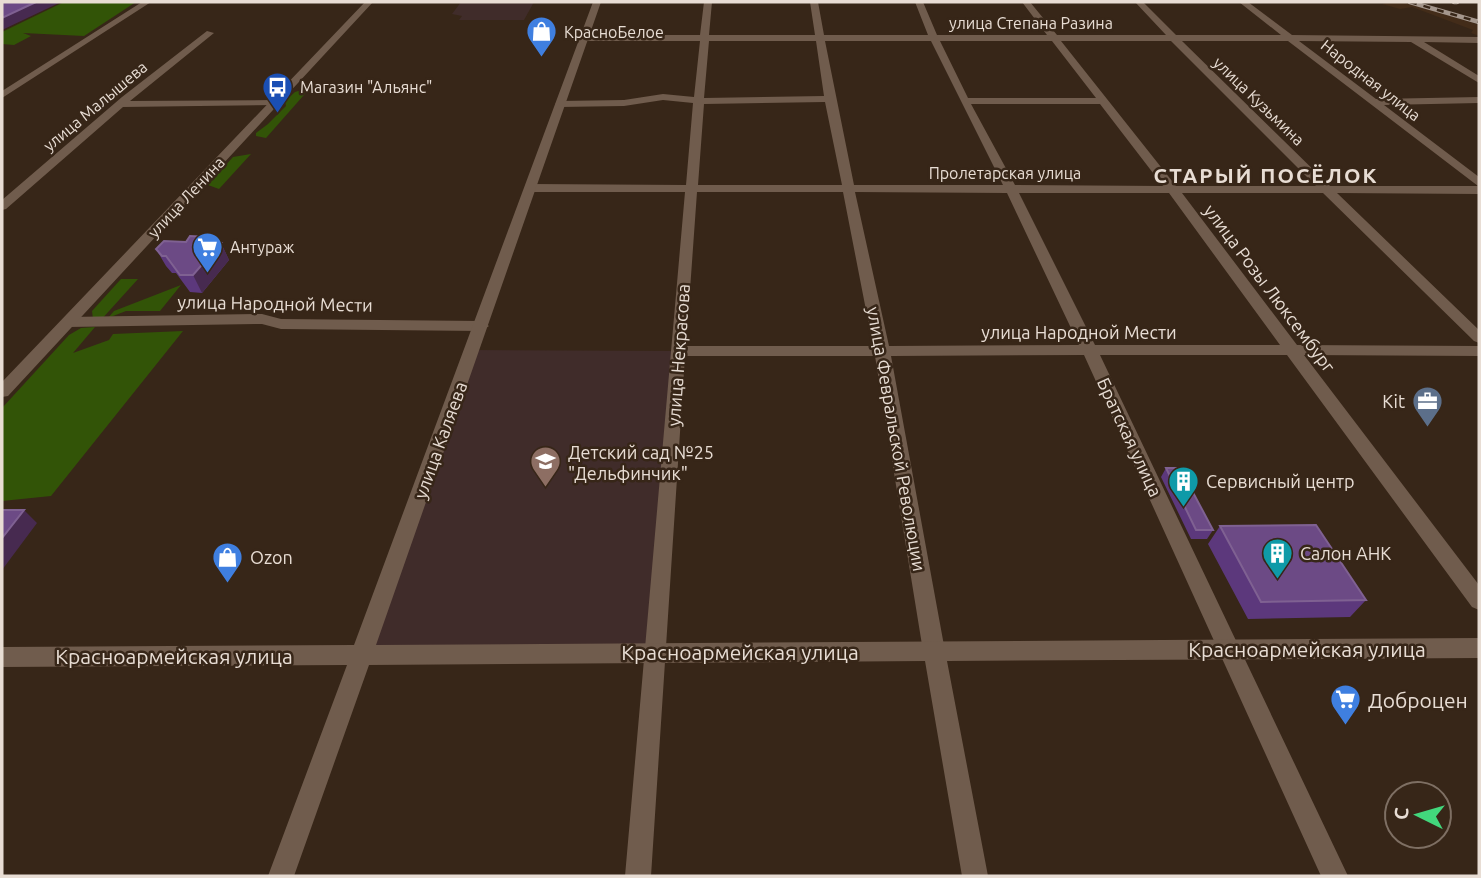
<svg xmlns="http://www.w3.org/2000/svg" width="1481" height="878" font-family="Ubuntu,sans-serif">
<rect width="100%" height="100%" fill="#372618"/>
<path fill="#432c19" d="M1391,2H1403L1430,9L1479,25V36L1471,33L1473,30L1412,7L1400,9L1382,4Z"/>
<path fill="#402c2a" d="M461,2H534L524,20H459L462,16L452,14Z
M472,350L679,351L656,653L363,655Z"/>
<path fill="#325407" d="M64,2H136L84,36L23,33L31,36L14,45L2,44V32Z
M311,87L266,138L256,136V133L268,124L286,106L285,101L295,92Z
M251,154L219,189L208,185L233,157Z
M121,279H138L100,321L93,319L92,311Z
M181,285L160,311H126L108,318L114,311Z
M95,327L73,353L109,340L113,334L183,331L51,496L2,501V408L69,335L81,328Z"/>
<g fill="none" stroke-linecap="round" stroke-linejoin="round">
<path fill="#705c4d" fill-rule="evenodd" d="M142,2H151L2,98V91Z
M704,2H712L709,35H815L810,2H818L824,35H928L915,2H923L937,35H1047L1022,2H1030L1057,35H1166L1135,2H1143L1176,35H1281L1239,2H1248L1292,35L1479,37V43L1424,42L1479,76V83L1411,42L1299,41L1376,99L1479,97V103L1384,105L1479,177V194L1337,193L1479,330V343L1474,341L1323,193H1182L1297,345L1479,346V356L1304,355L1479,585V610L1472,607L1287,355H1100L1348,876H1321L1084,355L891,356L945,651L942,658L934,661L926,658L923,651L875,356H685L651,876H625L685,192H531L525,188L531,184L686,185L693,103L663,100L624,106L560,107L555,104L560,101L624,100L663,94L694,97L700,41H584L580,38L584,35H700ZM709,41H816L824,96L704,98ZM825,41H931L1003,185H854ZM940,41H1052L1096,98H968ZM1061,41H1171L1316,186H1176ZM1182,41H1288L1478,186H1330ZM825,102L842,185H698L704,104ZM971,104H1100L1163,186L1015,185ZM697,192H843L873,346H686ZM855,192L1007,193L1079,345L889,346ZM1019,193H1169L1280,345H1095Z
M207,31L214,33L130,101L274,100L278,101V105L123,107L6,209L2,210V200L122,97Z
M262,314L281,319L481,321L489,326L481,331L281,329L262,324L68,327L60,322L68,317Z"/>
<path fill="#705c4d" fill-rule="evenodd" d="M365,2H373L8,396L2,397V382Z
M593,2H601L376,645L1479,638V658L947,661L988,876H962L925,661L369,665L294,876H268L347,665L2,667V647L354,645Z"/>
<defs>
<path id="rail" d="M1410,2L1479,22
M1454,2H1457"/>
</defs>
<use href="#rail" stroke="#a5978d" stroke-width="4.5"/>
<use href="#rail" stroke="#372618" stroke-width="2.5" stroke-dasharray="7" stroke-linecap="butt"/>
</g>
<path fill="#5c387c" d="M206,237L209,243H221L229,260L202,293L190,292L176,273H172L166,266L156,249Z
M1166,468L1213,530L1207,539H1191L1161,477Z
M1220,526L1366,600L1350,617L1248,619L1208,544Z"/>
<path fill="#472a50" d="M36,2H61L2,30V18Z
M206,237L214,251L221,243L229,260L202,293L193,275L201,243Z
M24,510L37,523L2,570V538Z"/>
<path fill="#6c4a85" stroke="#7f6192" stroke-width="2" d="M2,2H36L2,18Z
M190,236L206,237L201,243H221L193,275H180L166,256H162L156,249L164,241L186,242Z
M1166,468H1180L1213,530H1196Z
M2,510H24L2,538Z
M1316,525L1366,600L1261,602L1220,526Z"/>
<defs>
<symbol id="shop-pin" viewBox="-11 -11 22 30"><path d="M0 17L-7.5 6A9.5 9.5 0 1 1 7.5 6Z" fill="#3f7fe0" stroke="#372618"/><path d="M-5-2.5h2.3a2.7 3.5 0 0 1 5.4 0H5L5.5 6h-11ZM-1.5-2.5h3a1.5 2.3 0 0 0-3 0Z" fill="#fff"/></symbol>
<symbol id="bus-pin" viewBox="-11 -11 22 30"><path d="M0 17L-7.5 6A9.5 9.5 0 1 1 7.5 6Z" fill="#1a4fb4" stroke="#372618"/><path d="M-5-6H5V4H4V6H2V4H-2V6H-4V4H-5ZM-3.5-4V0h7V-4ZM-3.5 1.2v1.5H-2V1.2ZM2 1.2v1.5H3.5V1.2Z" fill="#fff"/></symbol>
<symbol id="supermarket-pin" viewBox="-11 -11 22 30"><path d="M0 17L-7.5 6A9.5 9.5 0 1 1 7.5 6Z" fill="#3f7fe0" stroke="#372618"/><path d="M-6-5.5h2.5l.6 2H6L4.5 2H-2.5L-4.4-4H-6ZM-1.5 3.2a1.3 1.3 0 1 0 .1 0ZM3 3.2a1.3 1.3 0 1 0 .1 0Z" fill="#fff"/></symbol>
<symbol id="office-pin" viewBox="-11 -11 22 30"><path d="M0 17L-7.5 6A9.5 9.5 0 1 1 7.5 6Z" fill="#5c6f8a" stroke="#372618"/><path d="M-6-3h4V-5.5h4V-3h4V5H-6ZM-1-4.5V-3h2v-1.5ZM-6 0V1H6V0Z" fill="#fff"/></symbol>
<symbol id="school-pin" viewBox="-11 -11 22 30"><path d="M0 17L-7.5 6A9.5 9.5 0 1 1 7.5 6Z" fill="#8d6e63" stroke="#372618"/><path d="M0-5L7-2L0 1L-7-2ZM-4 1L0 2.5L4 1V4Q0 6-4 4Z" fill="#fff"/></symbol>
<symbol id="building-pin" viewBox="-11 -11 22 30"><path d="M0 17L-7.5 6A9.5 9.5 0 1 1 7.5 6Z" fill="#0f9aa8" stroke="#372618"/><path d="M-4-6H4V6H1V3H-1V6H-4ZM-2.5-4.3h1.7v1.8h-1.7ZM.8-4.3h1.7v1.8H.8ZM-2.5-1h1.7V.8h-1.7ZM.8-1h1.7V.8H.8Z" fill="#fff"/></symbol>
</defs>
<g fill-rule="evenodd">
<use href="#shop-pin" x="524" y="14" width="35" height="47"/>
<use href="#bus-pin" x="260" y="70" width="35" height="47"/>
<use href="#supermarket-pin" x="190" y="230" width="35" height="47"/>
<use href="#office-pin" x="1410" y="384" width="35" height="47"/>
<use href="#school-pin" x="528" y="444" width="35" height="47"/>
<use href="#building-pin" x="1166" y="464" width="35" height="47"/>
<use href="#building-pin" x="1260" y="536" width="35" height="47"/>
<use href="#shop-pin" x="210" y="540" width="35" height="47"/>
<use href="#supermarket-pin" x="1328" y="682" width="35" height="47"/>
</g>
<g text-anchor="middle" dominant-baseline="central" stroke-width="5" stroke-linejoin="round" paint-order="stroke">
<g font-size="16" fill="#e8ddd4" stroke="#372618">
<text x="1031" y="23">улица Степана Разина</text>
<text transform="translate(1371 80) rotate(38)">Народная улица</text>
<text transform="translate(1259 101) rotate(44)">улица Кузьмина</text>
<text transform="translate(95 106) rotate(-40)">улица Малышева</text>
<text x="1005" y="173">Пролетарская улица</text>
<text transform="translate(186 197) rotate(-47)">улица Ленина</text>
</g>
<g font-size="16" fill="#e8ddd4" stroke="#372618" text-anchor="start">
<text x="564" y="32">КрасноБелое</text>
<text x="300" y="87">Магазин "Альянс"</text>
<text x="230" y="247">Антураж</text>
</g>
<g font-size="18" fill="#e8ddd4" stroke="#372618">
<text transform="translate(1270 288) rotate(53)">улица Розы Люксембург</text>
<text transform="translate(275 303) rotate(1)">улица Народной Мести</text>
<text x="1079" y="332">улица Народной Мести</text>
<text transform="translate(678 355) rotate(-86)">улица Некрасова</text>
<text transform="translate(1130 437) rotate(65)">Братская улица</text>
<text transform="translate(897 439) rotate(80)">улица Февральской Революции</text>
<text transform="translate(440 440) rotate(-70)">улица Каляева</text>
</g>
<g font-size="18" fill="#e8ddd4" stroke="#372618" text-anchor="start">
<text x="1405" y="401" text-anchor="end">Kit</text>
<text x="568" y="452">Детский сад №25<tspan x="568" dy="21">"Дельфинчик"</tspan></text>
<text x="1206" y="481">Сервисный центр</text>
<text x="1300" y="553">Салон АНК</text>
<text x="250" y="557">Ozon</text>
</g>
<g font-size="21" font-weight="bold" letter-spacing="2" fill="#e8ddd4" stroke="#372618">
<text x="1266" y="175">СТАРЫЙ ПОСЁЛОК</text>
</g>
<g font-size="21" fill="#e8ddd4" stroke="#372618">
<text x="1307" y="649">Красноармейская улица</text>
<text x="740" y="652">Красноармейская улица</text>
<text x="174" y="656">Красноармейская улица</text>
</g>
<g font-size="21" fill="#e8ddd4" stroke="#372618" text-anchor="start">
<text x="1368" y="700">Доброцен</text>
</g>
</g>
<rect width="1481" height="878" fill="none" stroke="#e8ddd4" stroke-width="7"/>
<g transform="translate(1418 815) rotate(275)"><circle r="33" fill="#372618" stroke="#7e6f63" stroke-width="2"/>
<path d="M0-5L12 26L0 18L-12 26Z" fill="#42d77c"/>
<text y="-10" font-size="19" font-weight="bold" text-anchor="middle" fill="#e8ddd4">С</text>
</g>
</svg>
